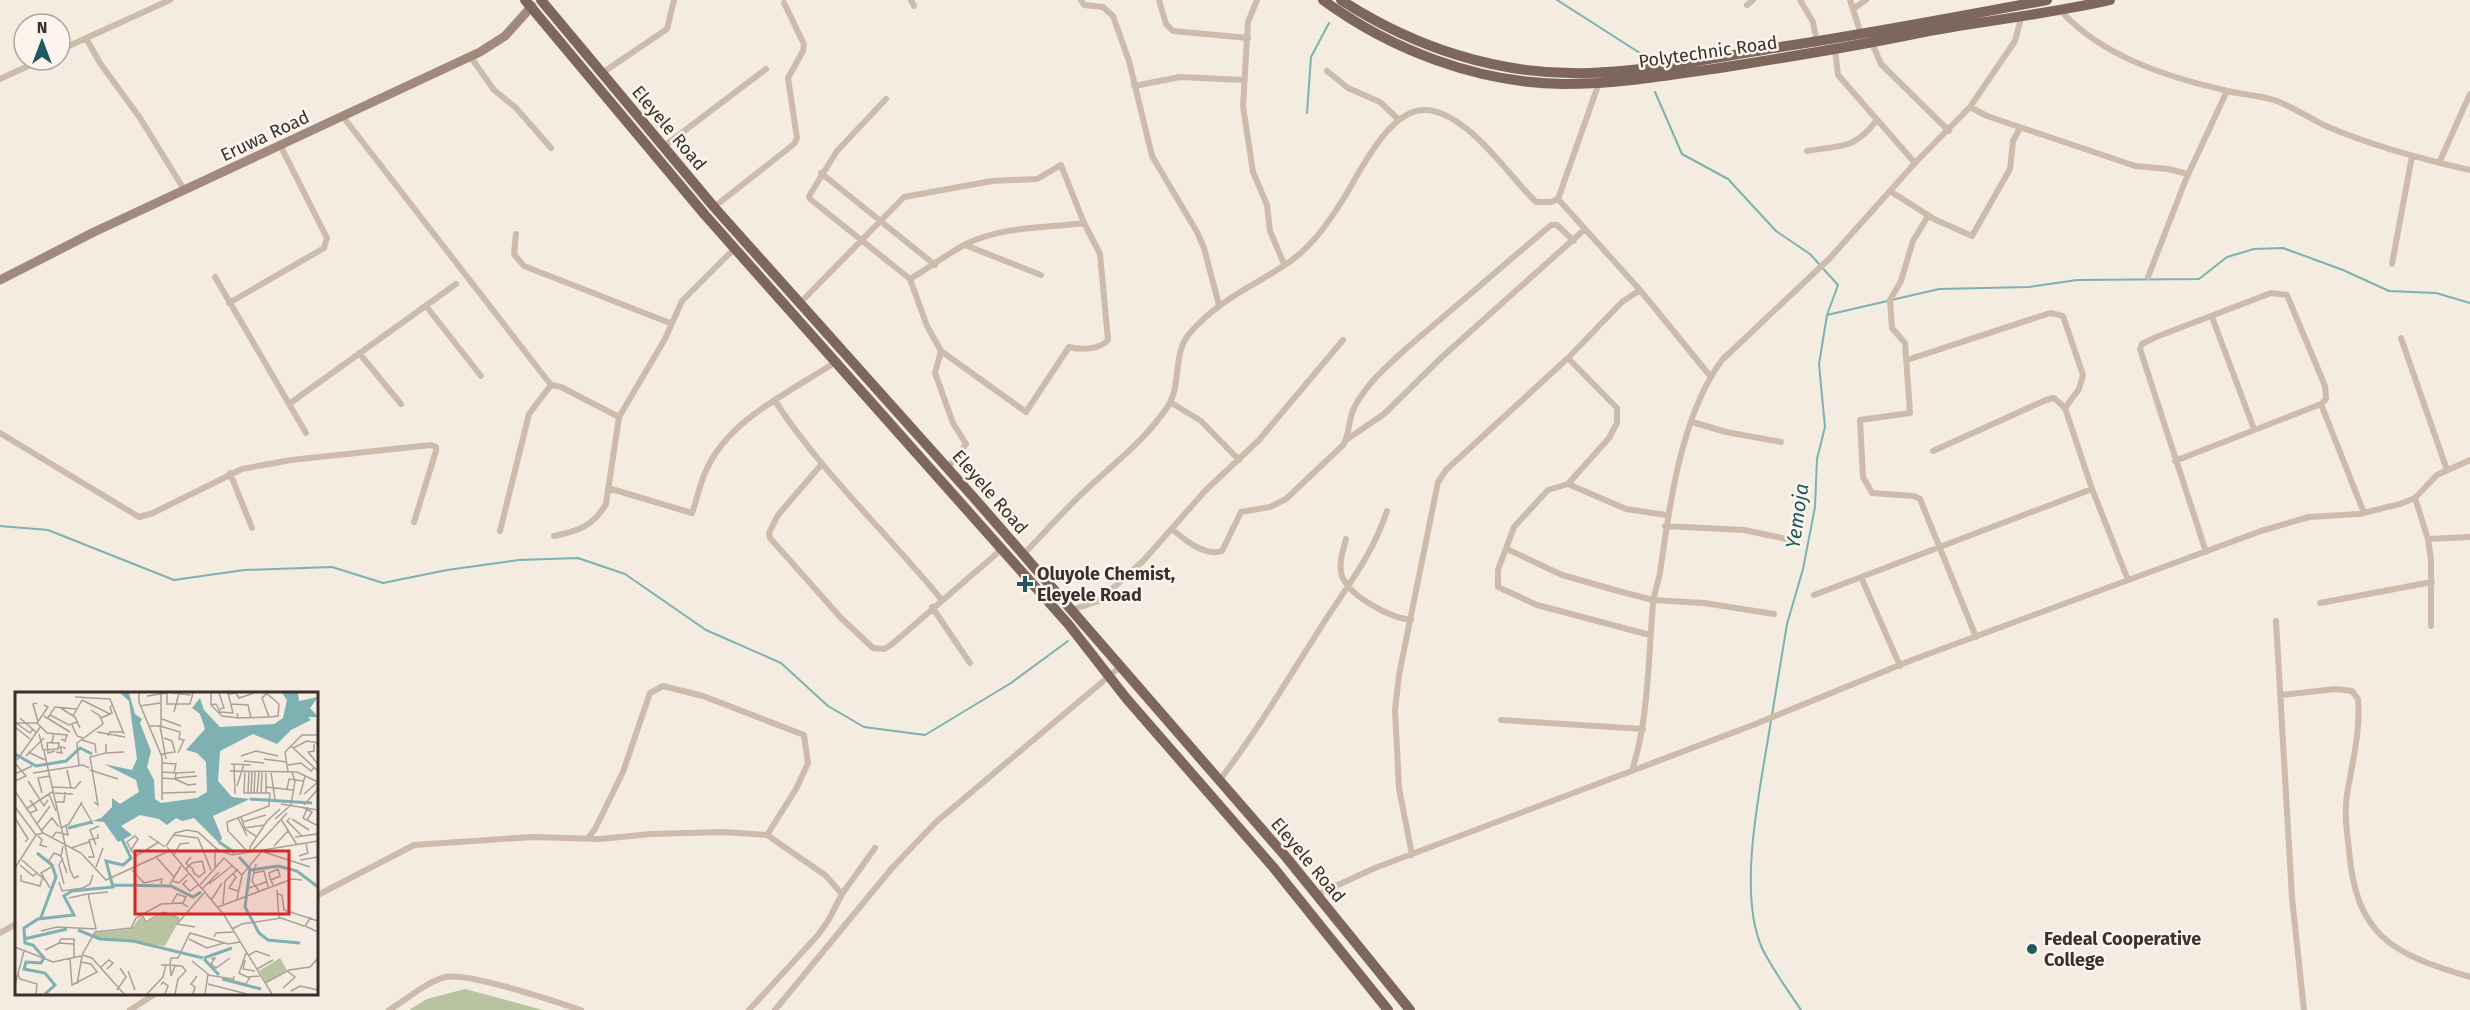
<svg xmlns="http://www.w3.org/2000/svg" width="2470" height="1010" font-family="'Fira Sans',sans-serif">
<rect width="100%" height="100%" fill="#f4ebe1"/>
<path fill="#b8c4a0" d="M465,989L543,1010H409L427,999Z"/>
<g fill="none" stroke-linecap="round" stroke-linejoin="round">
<path stroke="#7fb0b2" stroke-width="2" d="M1557,0L1643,55L1646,62
M1655,92L1682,154L1728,179L1776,231L1810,254L1838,285L1827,315L1819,364L1825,427L1817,459L1815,507L1803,569L1787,624L1772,715
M1307,113L1311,57L1329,23
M1827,315L1939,289L2029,287L2077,280L2199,279L2227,257L2254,249L2283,248L2343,270L2389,291L2436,293L2470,303
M0,526L48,530L174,580L244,570L332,567L383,583L447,570L519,560L578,558L625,574L706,630L781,663L828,706L864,727L925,735L1011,683L1068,641
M1771,720C1762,782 1736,889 1762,948C1772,969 1788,990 1801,1010"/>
<path stroke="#cdbbac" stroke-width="6" d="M911,0L914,6
M1081,0L1084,5L1103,7L1113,16L1129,61L1152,156L1197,232L1204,248L1219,305
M1159,0L1166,24L1173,31L1248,38
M1257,0L1248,22L1243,106L1253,172L1267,205L1270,231L1284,264
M1800,0L1813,22L1817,42
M1850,0L1861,34
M1747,5L1753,0
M1853,9L1866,0
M2062,12C2102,56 2167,77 2224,90C2241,95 2260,95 2277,101C2294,108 2310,118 2326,126C2372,146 2421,159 2470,170
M86,38L100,63L140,118L185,191
M1872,43L1881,64L1949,131
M60,50L170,0
M1835,50L1838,75L1915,163
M470,56L494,90L516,108L551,148
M1327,71L1348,88L1380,102L1398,119
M602,73L667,29L674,0
M0,79L41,60
M1134,86L1180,77L1244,80
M1970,107L1987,116L2135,166L2168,169L2188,174
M344,118L551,385L561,387L619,417
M663,147L766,69
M1807,151C1841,145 1854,150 1877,120
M2439,163L2470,94
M821,173L935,265
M1890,191L1934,219L1972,236L2010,169L2013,141L2020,128
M1558,199L1600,80
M714,207L794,144L797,138L788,78L803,51L804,44L784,3
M1928,216L1913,241L1901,281L1890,300L1892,328L1905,343L1910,413L1860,420L1863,477L1872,493L1914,496L1920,499L1976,637
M516,234L514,254L524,266L670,323
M965,245L1041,275
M2392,264L2412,156
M215,277L306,433
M2148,277L2186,179L2227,91
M910,279C929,268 947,254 966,244C1003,226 1045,228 1084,223
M229,303L324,248L327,238L281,147
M800,303L904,197L992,181L1037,179L1061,165L1084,223L1100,254L1108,340C1099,350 1081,350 1069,347L1026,412L941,351L927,326L910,279L810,199L809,196L837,151L886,99
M426,306L481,376
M2212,317L2254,429
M2401,338L2447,470
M941,351L935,373L953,423L966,444L947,469
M359,353L401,404
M1568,358L1617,408V423L1609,438L1568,484L1548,490L1514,527L1498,570V587L1537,605L1650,635
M1907,360L2050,313L2063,316L2083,375L2079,389L2065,408
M775,401C823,474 886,532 941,599
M1170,402L1201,421L1239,460
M289,404L456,284
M2321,404L2364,513
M1692,422L1726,432L1781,442
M0,433L139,517L153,513L242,469L291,460L431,445L436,447V451L414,522
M1346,440L1384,414L1442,357L1585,229
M1933,451L2046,400L2054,398L2065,408L2092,489L2128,580
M2175,461L2321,404L2326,399L2325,386L2287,295L2271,293L2156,337L2142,344L2140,349L2206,552
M821,465L778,515L769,533L770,538L841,618L873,648L884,649L891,645L1002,549
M230,473L252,528
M1568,484L1626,509L1666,515
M608,488L692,513C697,500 699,486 705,473C727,419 791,392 837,361
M2415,498L2428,539L2431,560V626
M1665,526L1744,530L1791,540
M1173,530C1185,540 1205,557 1222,551L1241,512L1270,507L1286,499L1343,445C1350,435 1348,420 1354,408C1366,384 1388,365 1408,347L1551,225H1557L1574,241
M500,531L529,414L551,385
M554,536C579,531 593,526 606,504L619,417L665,339L682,301L735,248
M1346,539C1343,551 1338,564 1342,576C1350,597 1391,618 1411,620
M2428,539L2470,537
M1507,549L1562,575L1622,592L1653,600L1704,603L1774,614
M1023,555C1045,532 1066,508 1089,487C1117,461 1147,438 1168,406C1182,384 1172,353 1190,333C1221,297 1256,286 1292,260C1314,244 1330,220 1344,198C1361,170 1390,107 1427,110C1469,114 1508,175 1536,202H1551L1558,199L1640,290L1711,377
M1861,577L1900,666
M1814,595L2092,489
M2320,603L2432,582
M932,607L970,663
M1071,610L1099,601L1144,560L1205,491L1259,440L1343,340
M2276,621L2292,898L2304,1010
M2281,695L2335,689L2352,691L2358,699C2361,731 2352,763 2347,795C2344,813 2347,832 2349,850C2356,936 2392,954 2470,977
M1501,720L1643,729
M1632,771C1649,717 1648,660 1653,604C1654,593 1658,583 1660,573C1669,507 1681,415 1722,360L1830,258L1915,163L1970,107L2015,41L2022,14
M1219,781C1257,731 1288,679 1321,627C1347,586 1371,558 1387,511
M588,838L595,829L623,772L650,693L663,686L703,696L804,735L808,763L796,789L767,835
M1412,855L1399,788L1395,710L1399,675L1438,482L1446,470L1568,358L1622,302L1640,290
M1316,895L1375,868L1753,725L1912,660L2261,531L2309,517L2359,514L2400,504L2415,498L2437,475L2470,460
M316,896L414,845L532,837L600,839L651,834L723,832L767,835L825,875L842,894
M0,933L16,924
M130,1010L155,994
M389,1010C406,1000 426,982 445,977C469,972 554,1001 581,1010
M749,1010L818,935L828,921L842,894L875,848
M775,1010L892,868L936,822L1120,667"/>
<path stroke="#a18a7d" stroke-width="9" d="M0,280L94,232L480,52L505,36L532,6"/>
<path stroke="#7d675c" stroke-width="10" d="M525,0L705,215L1069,625L1126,698L1273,867L1388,1010
M541,0L714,207L975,499L1286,857L1410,1010
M1323,0C1391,50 1478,83 1563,84C1618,84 1672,75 1726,67C1789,57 1851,47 1914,34C1979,21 2045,15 2110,0
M1341,0C1415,48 1500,76 1590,73C1651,71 1714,58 1774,48C1866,34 1957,17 2047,0"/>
</g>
<g fill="#1f5a5e" stroke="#fbf5ee" stroke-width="2">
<path d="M1022 575h6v6h6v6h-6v6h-6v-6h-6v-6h6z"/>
<circle cx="2032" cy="949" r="6"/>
</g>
<g text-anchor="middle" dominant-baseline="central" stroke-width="5" stroke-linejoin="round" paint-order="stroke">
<g font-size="18" fill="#3b302b" stroke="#fbf5ee">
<text transform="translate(1708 52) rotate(-8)">Polytechnic Road</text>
<text transform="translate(669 128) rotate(50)">Eleyele Road</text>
<text transform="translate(265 136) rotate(-25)">Eruwa Road</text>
<text transform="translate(990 492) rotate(49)">Eleyele Road</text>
<text transform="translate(1308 860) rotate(50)">Eleyele Road</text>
</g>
<g font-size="18" font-weight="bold" fill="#3b302b" stroke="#fbf5ee" text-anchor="start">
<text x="1037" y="574">Oluyole Chemist,<tspan x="1037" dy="21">Eleyele Road</tspan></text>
<text x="2044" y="939">Fedeal Cooperative<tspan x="2044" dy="21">College</tspan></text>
</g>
<g font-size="20" font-style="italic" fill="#1f5a5e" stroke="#fbf5ee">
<text transform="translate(1797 516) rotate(-82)">Yemoja</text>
</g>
</g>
<g transform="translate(15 692)">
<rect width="303" height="303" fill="#f4ebe1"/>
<path d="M149,221L165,227L150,254L78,246L79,241L116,237L126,224L131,231ZM265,266L272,278L251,290L244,279Z" fill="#b8c4a0"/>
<path d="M105,1H114L120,22L127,27L125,31L136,59L132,75L139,88L140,107L146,111L182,106L192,100L191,70L182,61L171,58L190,37L185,22L177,16L185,6L189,18L205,35L259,32L268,26L272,8L267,1H283L284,9L303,5L295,16L303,25H293L296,28L276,38L262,52L238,42L205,59L203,89L217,105L235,107L198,124L207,146L204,151L179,126L167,129L161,126L152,133L144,127L125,123L106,134L117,143L103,150L89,130L77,129L86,126L97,115V106L105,112L124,100L121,88L89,72L117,78L122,67L114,9Z" fill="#7fb0b2"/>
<path fill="none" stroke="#7fb0b2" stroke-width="3" d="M0,62L21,74L51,69L65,56L77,62M235,107L297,111M53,136L77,130M204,150L220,161M22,161L37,173L41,185L25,228M224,165L235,177L230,215L244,241L253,248L285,251M236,178L263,174L282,179L303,195M97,193L156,194L178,205L186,200M63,238L85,247L118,249L188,266M9,247L52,237M189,266L217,256M189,267L204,283M207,287L246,297M30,302L40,293L30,281L9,277L11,270L26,271L29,266L18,253L10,251L9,236L23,227L59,223L49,204L57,199L98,195L91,169L108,173L116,166L106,145"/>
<path fill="none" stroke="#aaa098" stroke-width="1.5" d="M124,1V10L147,65V108M152,1V12H175L178,1M157,1L176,3M196,1V13L207,24L223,26L222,21M204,1L209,16L205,17M251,1L264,12L263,24L255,25M214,2L221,1L224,6L239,1M132,4L152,1M60,5L95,7L109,42M67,8L95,22M22,11L18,12L23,30M216,12L233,13L236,26M196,13L201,12L205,20L218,21L213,1M125,14L145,11M44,15L60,25L65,36M159,20L164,1M35,23L54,33L62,30M29,24L55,40M58,24L67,8M5,26L22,41M86,26L97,21L95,15L98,13M223,26L254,25L247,6L252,1M32,27L40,15L61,17M147,27L166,34M1,31H22L32,41L52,43L50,49L46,47M1,31L15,41L18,37M22,31L33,15L29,13M57,33L62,44L68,46M134,34H146V1M145,34L165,40L164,47L169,48L163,61M145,34L151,67M0,35L15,47M82,40L110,45M39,41L37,50L32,51L33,61L40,59M24,42L28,58L43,57L44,51H36M93,44L95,40H109M67,48L80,52L81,61M299,52V59L293,60L303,72M276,54L303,79M278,56L292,49L303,51M29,59L34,81M13,60L30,68M41,60L47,61L45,55L51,56M91,61L109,60M146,62L160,60L157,49L149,46M11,64L29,46M226,64L241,59L263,64M249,67L272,70M2,68L26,34M229,69L249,71M0,71L11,84L0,89M147,71L161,72L159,81M216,72L236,73M219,72L220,102M273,73L286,71L296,79L299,76M64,74L62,51L88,32L85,24L76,18M52,78L56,96M75,78L103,87M215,79L282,80L303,90L289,102M230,79L229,101H255M147,80L161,81L160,87L147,86M256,80L260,108M273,80L270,60L287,43H303M18,81L68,73L74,76M34,81L50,152M161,81L180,80M0,82L17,74M160,86L182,84M160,87L173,93L181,92M13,89L29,114L33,108M222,94L229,72M37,95L60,96L66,89M251,95L278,98M272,97L274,87L288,89M0,99L28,141L66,161L91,188L154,159M27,101L23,86L35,84M37,101L58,102M147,101L181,100M233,101L234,79M236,101L237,80M239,101L240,80M242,101L244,80M246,101L247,80M251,101V81M34,102L41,119M285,103L290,84M40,110H49L50,100M79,110L83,113L75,65L91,61V52M66,111L78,132M266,112L303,118M276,113L280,89L277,80M289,113L303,97M0,115L21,143M293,115L288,126L303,134M289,116L297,120L292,128M11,117L37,100M15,121L22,118L15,108M226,125L230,137L242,145M0,126L13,147L10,150M223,126L232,144M275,126L272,129L287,144M260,127L276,113M266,127L282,153M277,127L294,138M227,130L251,123M22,132L35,114M46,136L54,132L67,110M229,136L250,133M26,139L37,126L44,135M159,143L183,146L196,178M23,144L27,148L25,153L32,155M120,144L123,147L116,158L112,150ZM134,144L150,155M280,145L302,142M37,146L41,140L53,143L51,134M50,153L55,178L59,186L64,184M81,153L75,138L84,134M48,154L46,164L52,181M151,154L160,141L172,138L183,140L203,158L217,163L303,149M259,154L273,139M152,155L209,223L257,302M56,156L74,150M200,157V176M116,158L121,164L144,150M237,159L272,121M233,160L213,139L212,130L254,114L255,101M236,160L235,155L252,129L265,117M249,160L295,175M159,163L165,152L174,151M284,164L293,161L291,152M73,165H79L74,148L83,146V142M48,166L44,173L49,192M142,166L159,185M7,168L31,189M285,168L303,165M33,170L39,161L46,164M241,172L237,189L244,199M5,173L18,184L22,181M81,175L88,156M0,176L21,143L28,141M171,177L177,171L187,169L190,180L184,185L179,181L177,176L174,174L171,171L176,165M117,178L129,191L147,187L146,192M239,181L249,179L253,195M218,182L221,185L214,196L223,199M6,183V189L25,194L27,187M172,188L168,192L175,199L183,193M256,188L265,184L263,177L254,181L255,186L258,193M158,189L164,191L173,182M44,190L47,199L68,196L75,192L78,183M155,192L166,174M194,192L218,173M184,194L209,166L227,183M35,196L26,181L36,175M234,196L251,190M187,197L204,180M262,198L264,226M263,202L267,203L269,218L303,229M54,206L72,202M197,207L207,191M222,207L227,183L247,159M157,211L162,202L171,205L168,211M208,212L210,189L223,177M203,215L277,187L287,188M127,223L131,230L148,220L164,226M296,225L290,234L303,240M180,235L162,232L189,201M217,237L227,232L266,226L289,234M26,239L42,235L81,237L73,202L93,200M199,245L201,241L218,240M174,247L192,256L209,251M44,251L46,247H59V266M0,255L38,270L66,264M30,258L44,251L59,252M231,261L224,281L232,285L245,284M67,263L80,240L116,236L121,226L146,212L167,211L173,215M67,263L77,266L109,302M234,263L241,259L255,264M55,267L57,293L82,280L76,272L66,270M196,267L200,266L196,272L201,276L215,266M230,268L228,277L240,279M177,269L193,282L190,302M146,273H155L156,284L160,274M86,275L94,268L98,271L92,277M242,277L258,268M113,279L120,298M3,282L5,287L22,292L21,302M193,283L218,287M219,284L218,289L231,292L235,285M250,291L274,278L295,275L303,266M62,292L67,264M193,292L232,302M0,293L9,259M146,293L148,290L153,294L150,302M268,296L280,285L272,279M102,298L111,285L105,276M276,299L285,294L303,298M132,302L148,285L151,273M160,302L163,287L171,279L167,274L155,273L156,266H163L175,241L213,252L225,250M178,302L180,295L176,292L182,284"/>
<path fill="#d62828" fill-opacity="0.15" stroke="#d62828" stroke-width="3" d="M120,159H274V222H120Z"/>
<rect width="303" height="303" fill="none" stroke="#3b302b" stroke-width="3"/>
</g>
<g transform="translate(42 42)"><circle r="28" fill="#fbf5ee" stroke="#aea6a0" stroke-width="1.5"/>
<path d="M0-4.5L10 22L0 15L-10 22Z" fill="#1f5a5e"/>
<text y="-9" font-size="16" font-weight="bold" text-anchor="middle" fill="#3b302b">N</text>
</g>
</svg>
